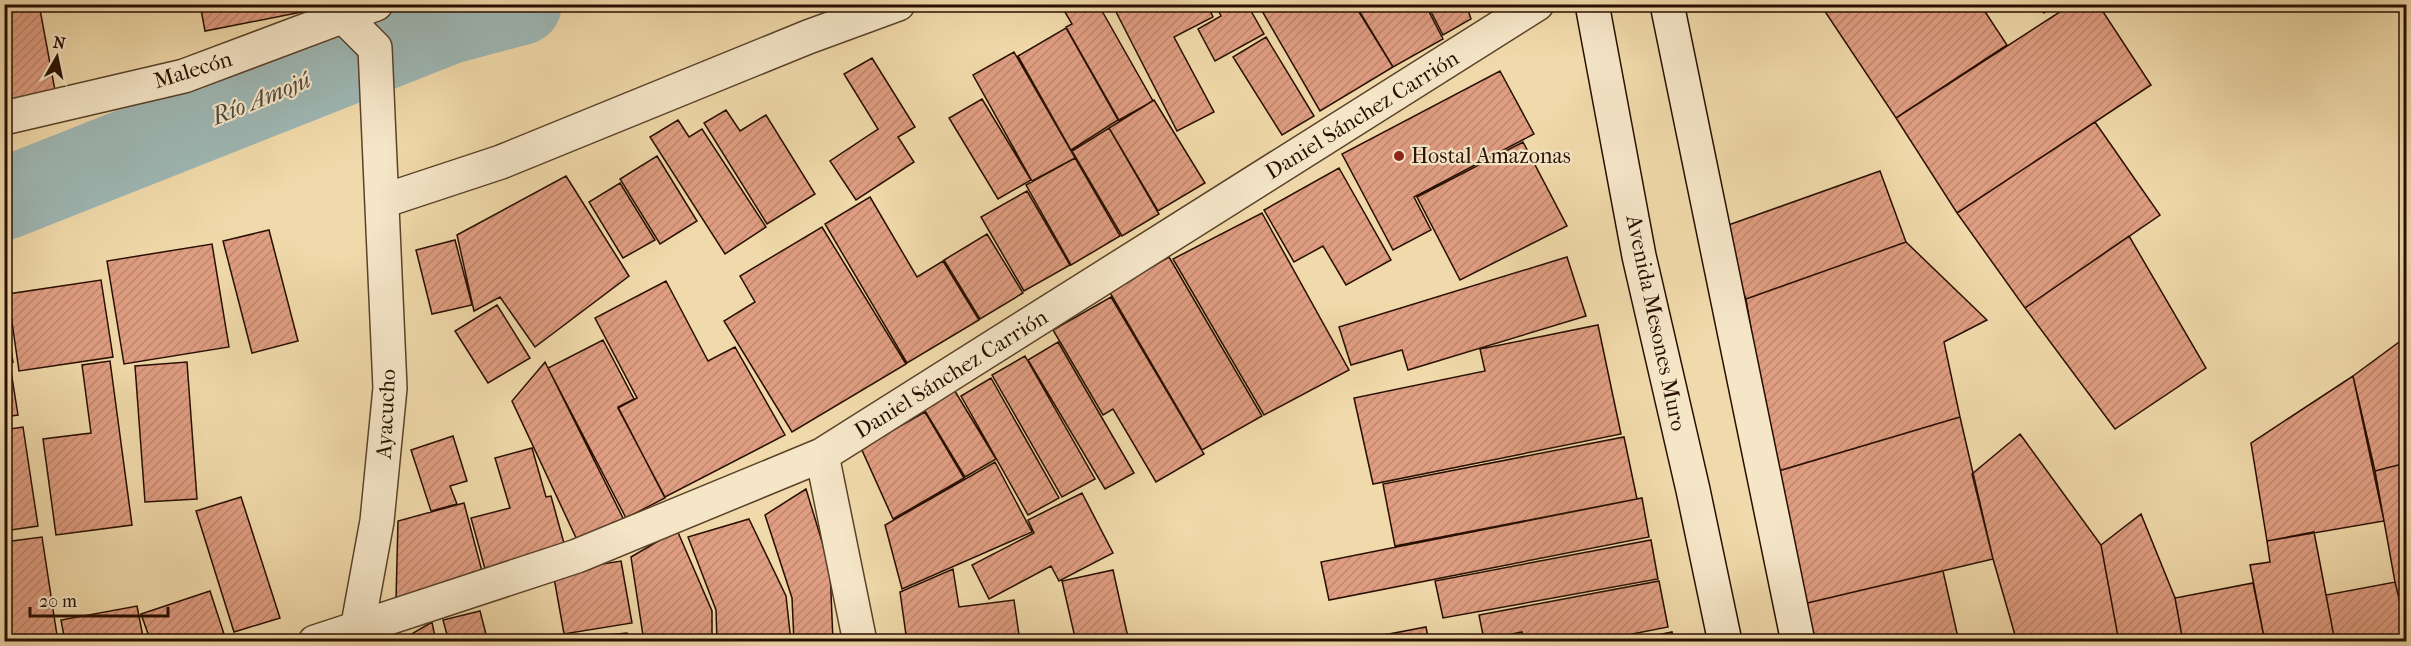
<svg xmlns="http://www.w3.org/2000/svg" width="2411" height="646" font-family="'IM FELL French Canon',serif">
<defs>
<pattern id="building-hatch" width="6" height="6" patternUnits="userSpaceOnUse" patternTransform="scale(1.5)"><rect width="6" height="6" fill="#df9d81"/><path d="M-1 1l2-2M0 6l6-6M5 7l2-2" fill="none" stroke="#bf866e"/></pattern>
</defs>
<rect width="100%" height="100%" fill="#f0d9aa"/>
<filter id="stains"><feTurbulence type="fractalNoise" baseFrequency=".00333" numOctaves="4"/><feColorMatrix values="0 0 0 0 .2 0 0 0 0 .09 0 0 0 0 .02 0 0 0 .5 -.17"/></filter>
<radialGradient id="worn" r=".72"><stop offset=".6" stop-color="#630" stop-opacity="0"/><stop offset="1" stop-color="#630" stop-opacity=".3"/></radialGradient>
<g fill="none" stroke-linecap="round" stroke-linejoin="round">
<path stroke="#9eb7b4" stroke-width="82" d="M4,199L449,23L521,4"/>
</g>
<path fill="url(#building-hatch)" stroke="#280f00" stroke-width="1.5" d="M4,4H39L56,96L4,105Z
M200,4H300L302,12L205,31Z
M1066,4H1098L1153,101L1119,120L1066,27L1072,24L1062,7Z
M1112,4H1207L1213,17L1174,37L1214,112L1177,131Z
M1215,4H1247L1264,34L1215,61L1198,29L1221,16Z
M1258,4H1354L1393,67L1320,111Z
M1355,4H1425L1443,39L1393,67Z
M1427,4H1466L1471,19L1443,35Z
M1476,4H1501L1478,11Z
M1820,4H1980L2007,45L1896,118Z
M2038,4H2056L2044,13Z
M2072,4H2098L2151,85L1957,213L1896,118Z
M1066,28L1118,120L1071,150L1018,56Z
M1266,37L1314,116L1282,135L1233,57Z
M1014,52L1075,158L1032,181L973,75Z
M872,58L915,127L898,137L914,162L856,200L830,161L878,129L844,74Z
M1500,71L1534,134L1414,197L1431,230L1393,250L1342,154Z
M982,99L1031,180L998,199L949,118Z
M1154,100L1205,183L1158,211L1109,128Z
M726,110L740,131L766,115L815,194L767,224L704,123Z
M678,120L689,137L702,129L766,227L725,254L650,137Z
M2095,122L2160,215L2025,308L1957,213Z
M1109,128L1159,214L1122,236L1072,151Z
M1523,142L1567,226L1460,280L1417,197Z
M657,156L697,221L660,244L620,179Z
M1075,158L1120,236L1071,265L1026,185Z
M1339,168L1391,260L1346,285L1323,246L1294,262L1264,210Z
M1880,171L1906,242L1746,299L1720,228Z
M566,176L629,276L535,347L500,297L474,311L457,235Z
M620,183L655,240L623,258L589,202Z
M1027,191L1070,265L1024,291L981,217Z
M870,197L917,277L943,261L979,320L907,363L825,224Z
M1262,213L1349,370L1264,415L1173,259Z
M822,227L906,364L792,432L724,321L755,302L740,276Z
M269,230L298,341L252,353L223,241Z
M987,234L1023,293L980,319L944,260Z
M2129,236L2206,368L2115,429L2025,308Z
M455,240L472,305L432,314L416,250Z
M1906,242L1987,320L1944,342L1960,417L1775,472L1746,299Z
M212,244L229,347L124,364L107,261Z
M1169,257L1262,416L1202,450L1109,291Z
M1567,257L1586,316L1408,370L1402,350L1351,365L1339,327Z
M101,280L113,357L19,371L8,294Z
M666,281L708,361L735,347L785,435L665,497L618,408L637,398L595,318Z
M1111,297L1204,454L1156,482L1113,409L1103,415L1053,330Z
M497,305L530,358L488,383L455,331Z
M4,306L13,362L4,363Z
M1598,325L1621,434L1373,484L1354,398L1485,371L1480,349Z
M2406,337V463L2375,471L2353,376Z
M603,340L634,399L618,407L665,498L626,518L548,368Z
M1058,342L1134,473L1105,489L1028,360Z
M1025,356L1095,479L1062,497L992,375Z
M110,361L132,525L56,535L43,439L91,433L82,365Z
M187,362L197,499L145,502L135,366Z
M545,362L625,522L578,542L512,401Z
M11,371L18,415L4,417V372Z
M2353,376L2384,521L2267,541L2251,443Z
M991,378L1059,498L1028,515L961,396Z
M953,388L996,459L965,477L922,406Z
M925,412L964,478L893,519L861,448Z
M1960,417L1993,559L1803,604L1775,472Z
M23,427L38,526L4,531V430Z
M2020,434L2101,545L2119,642H2017L1993,559L1972,474Z
M453,436L467,481L450,486L457,504L431,511L411,450Z
M1624,437L1637,499L1395,546L1383,484Z
M532,448L546,497L551,496L565,547L485,569L471,518L510,508L495,458Z
M995,462L1032,532L902,589L885,525Z
M2406,463V628L2395,582L2375,471Z
M806,489L830,568L833,642H794L792,598L765,515Z
M1082,493L1113,553L1059,581L1051,566L989,599L972,565L1034,533L1028,520Z
M241,497L280,618L234,632L196,511Z
M1642,498L1649,537L1329,600L1321,562Z
M464,503L482,571L396,600L398,521Z
M2141,514L2175,598L2183,642H2119L2101,545Z
M749,519L786,596L791,642H717L716,610L688,537Z
M677,530L712,611V642H644L631,557Z
M2314,532L2335,642H2265L2250,565L2270,562L2267,541Z
M42,537L58,642H4V542Z
M1651,540L1658,579L1443,618L1435,581Z
M621,561L632,623L564,634L553,572Z
M953,569L959,607L1014,600L1020,642H907L900,592Z
M1113,570L1129,642H1076L1062,581Z
M1943,571L1959,642H1811L1803,604Z
M1659,581L1668,627L1592,642H1524L1522,632L1484,640L1479,615Z
M2395,582L2406,628V642H2335L2326,595Z
M2253,583L2265,642H2183L2175,598Z
M210,591L224,634L201,642H151L141,614Z
M137,606L144,642H65L61,620Z
M480,611L488,642H449L443,620Z
M432,622L436,642H404L403,639Z
M1426,627L1429,642H1347Z
M1672,632L1674,642H1624Z
M627,633L628,642H533Z"/>
<g fill="none" stroke-linecap="round" stroke-linejoin="round">
<defs>
<path id="street" d="M343,4L345,18L375,48L390,388L377,521L357,630L361,642
M4,118L184,76L376,4
M383,201L501,162L808,37L898,4
M822,455L860,642
M315,642L577,556L822,455L1537,4"/>
<path id="secondary" d="M1592,4L1639,256L1693,490L1725,642
M1667,4L1798,642"/>
</defs>
<use href="#street" stroke="#5a422a" stroke-width="36"/>
<use href="#secondary" stroke="#280f00" stroke-width="36"/>
<use href="#street" stroke="#f5e6c8" stroke-width="33"/>
<use href="#secondary" stroke="#f5e6c8" stroke-width="33"/>
</g>
<circle fill="#8f2418" stroke="#f5e6c8" stroke-width="2" cx="1399" cy="156" r="6"/>
<g text-anchor="middle" dominant-baseline="central" stroke-width="4.5" stroke-linejoin="round" paint-order="stroke">
<g font-size="22" fill="#280f00" stroke="#f5e6c8">
<text transform="translate(193 70) rotate(-17)">Malecón</text>
<text transform="translate(1362 115) rotate(-32)">Daniel Sánchez Carrión</text>
<text transform="translate(1656 323) rotate(78)">Avenida Mesones Muro</text>
<text transform="translate(951 374) rotate(-32)">Daniel Sánchez Carrión</text>
<text transform="translate(386 414) rotate(-87)">Ayacucho</text>
</g>
<g font-size="22" fill="#280f00" stroke="#f5e6c8" text-anchor="start">
<text x="1411" y="156">Hostal Amazonas</text>
</g>
<g font-size="24" font-style="italic" fill="#514a3f" stroke="#f5e6c8">
<text transform="translate(261 98) rotate(-22)">Río Amojú</text>
</g>
</g>
<rect width="2411" height="646" fill="none" stroke="#f0d9aa" stroke-width="24"/>
<rect x="6" y="6" width="2399" height="634" fill="none" stroke="#280f00" stroke-width="3"/>
<rect x="12" y="12" width="2387" height="622" fill="none" stroke="#280f00" stroke-width="1.5"/>
<g transform="translate(57 57) rotate(9)" stroke="#f5e6c8" stroke-width="4.5" paint-order="stroke">
<path d="M0-4.5L10 22L0 15L-10 22Z" fill="#280f00"/>
<text y="-9" font-size="16" font-weight="bold" text-anchor="middle" fill="#280f00">N</text>
</g>
<path d="M30 607v9h138v-9" fill="none" stroke="#280f00" stroke-width="3"/>
<text x="39" y="607" font-size="18" fill="#280f00" stroke="#f5e6c8" stroke-width="4.5" paint-order="stroke">20 m</text>
<rect width="100%" height="100%" filter="url(#stains)"/>
<rect width="100%" height="100%" fill="url(#worn)"/>
</svg>
